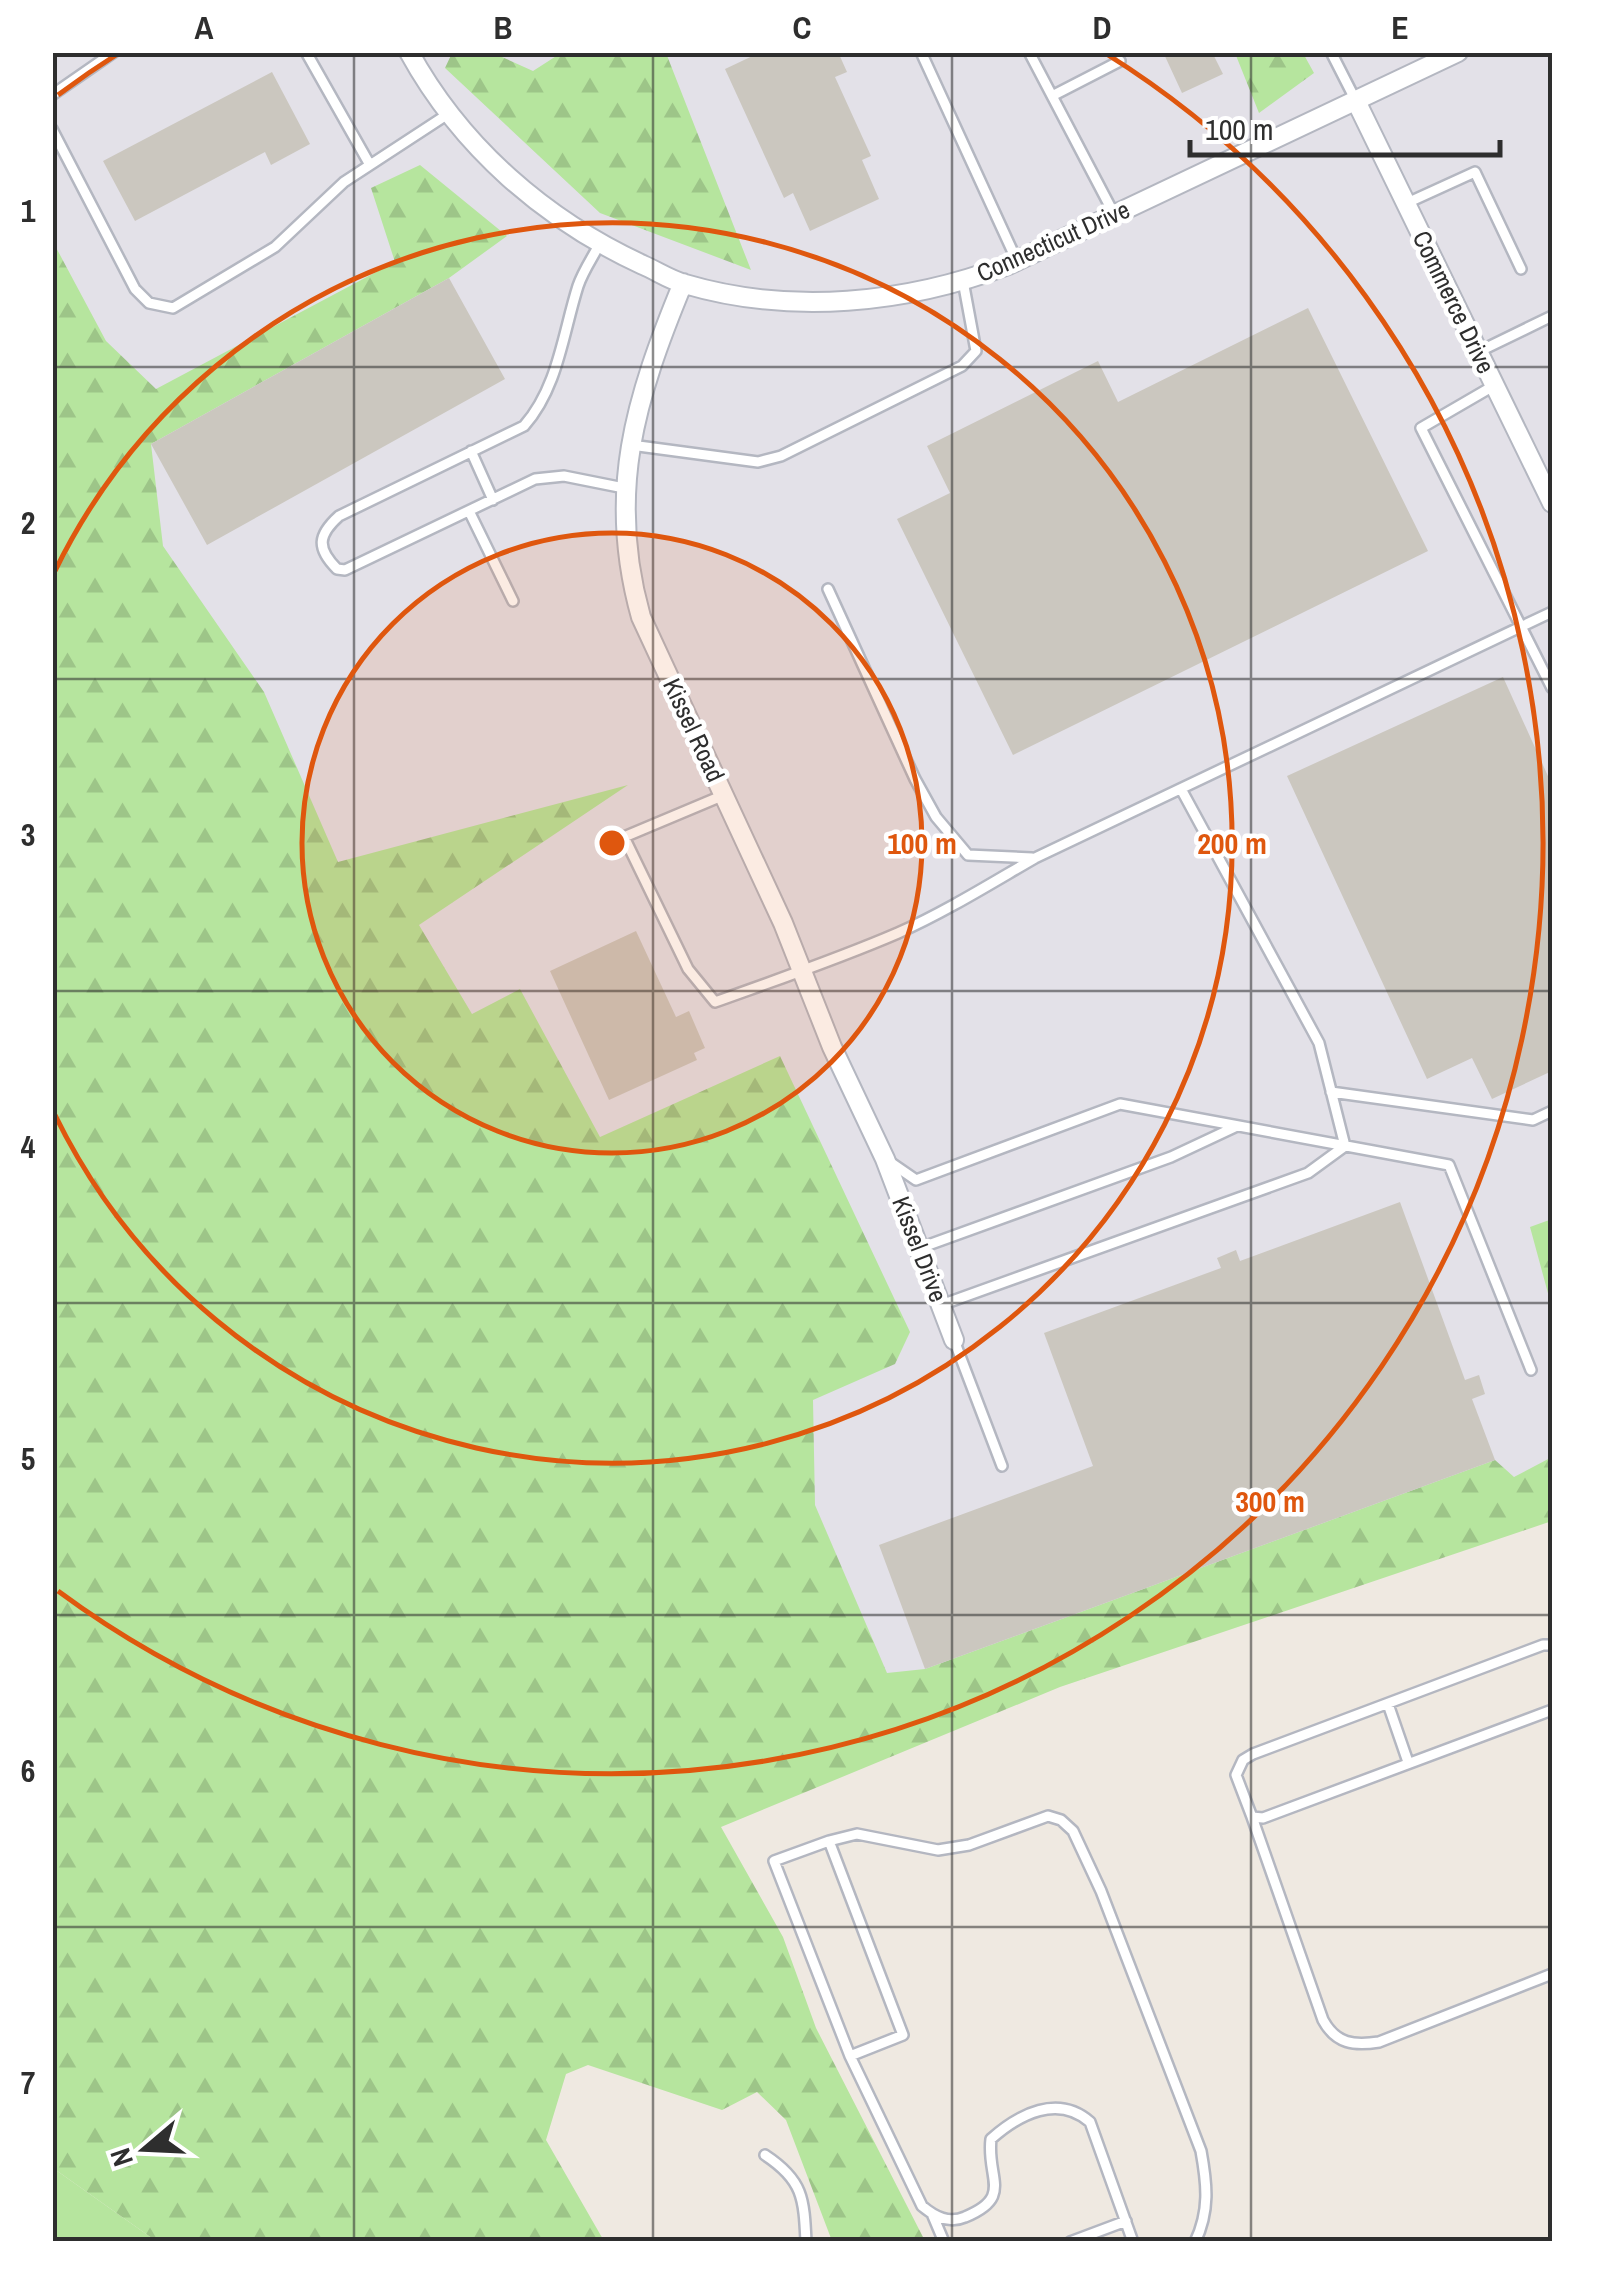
<svg xmlns="http://www.w3.org/2000/svg" width="1605" height="2294" font-family="'Archivo Narrow',sans-serif">
<defs>
<pattern id="forest-firs" width="22" height="20" patternUnits="userSpaceOnUse" patternTransform="scale(2.5)"><rect width="22" height="20" fill="#b6e59e"/><path d="M5 1l3.5 6h-7zM16 11l3.5 6h-7z" fill="#9dc588"/></pattern>
</defs>
<rect width="100%" height="100%" fill="#efe9e1"/>
<path fill="#e3e1e8" d="M52,53H1552V1507L735,1785L53,481Z"/>
<path fill="#b6e59e" d="M53,2168L156,2241H53Z"/>
<path fill="url(#forest-firs)" d="M452,53H499L502,57L533,71L561,53H666L751,270L600,213L445,68Z
M1235,53H1303L1314,73L1259,113Z
M420,165L507,236L449,278L151,444L163,546L264,692L338,862L628,785L419,925L472,1014L520,989L600,1137L780,1056L910,1332L895,1364L813,1400L815,1505L887,1673L925,1669L1495,1460L1514,1477L1552,1457V1521L1060,1687L721,1827L783,1937L816,2028L925,2241H832L786,2120L757,2092L722,2110L588,2065L566,2074L546,2140L604,2241H156L53,2168L52,240L106,341L156,389L395,262L371,188Z
M1552,1219V1308L1530,1227Z"/>
<path fill="#cbc7bf" d="M761,52H838L847,72L835,77L871,156L862,160L879,199L810,231L793,193L784,198L725,69Z
M1163,52H1212L1223,74L1182,93Z
M272,72L310,144L271,165L265,152L135,221L103,161Z
M449,278L505,379L207,545L151,444Z
M1308,308L1428,551L1013,755L897,519L950,493L927,446L1098,361L1118,402Z
M1503,677L1552,785V1071L1492,1099L1472,1058L1427,1079L1287,776Z
M636,931L676,1017L689,1011L705,1048L694,1053L697,1060L609,1100L550,971Z
M1400,1202L1465,1380L1479,1375L1485,1394L1472,1399L1495,1460L925,1669L879,1545L1093,1466L1044,1333L1221,1268L1217,1258L1236,1250L1240,1261Z"/>
<g fill="none" stroke-linecap="round" stroke-linejoin="round">
<defs>
<path id="lane" d="M306,52L370,165
M921,52L1017,261
M1029,52L1114,214
M1331,52L1356,101
M52,95L114,52
M1052,96L1120,61
M52,129L135,289L149,303L173,308L275,247L344,182L448,114
M1407,203L1475,172L1521,269
M600,243C593,257 583,271 578,286C563,333 558,388 524,426L339,516C318,535 316,548 337,569L345,570L535,479L564,476L624,488
M1478,352L1552,316
M1495,385L1421,428L1552,688
M631,445L758,462L781,456L962,366L976,351L963,281
M471,451L493,500
M469,511L513,601
M828,589L915,779L936,817L968,855L1032,858
M724,795L624,837L688,969L715,1002C776,980 838,959 898,933C945,912 990,884 1035,858L1552,612
M1331,1092L1533,1120L1552,1111
M887,1160L916,1180L1120,1104L1449,1165L1531,1370
M920,1248L1171,1157L1235,1127
M941,1305L1308,1173L1345,1146L1319,1043L1181,789
M954,1340L1002,1466
M1552,1645H1543L1253,1754L1243,1760L1236,1775L1252,1817L1263,1818L1552,1710
M1388,1704L1408,1762
M1252,1817L1323,2020C1336,2044 1354,2046 1379,2042L1552,1974
M829,1841L857,1834L938,1850L969,1845L1048,1816L1061,1820L1073,1831L1101,1891L1201,2151C1207,2184 1210,2211 1195,2242
M850,2056L903,2035L829,1841L774,1861L850,2056L922,2206C935,2217 949,2224 965,2217C1014,2197 986,2178 991,2139C1019,2114 1058,2094 1090,2122L1133,2242
M765,2155C803,2180 804,2198 806,2242
M933,2216L944,2242
M1070,2242L1126,2221"/>
<path id="street" d="M409,52C461,147 545,220 643,265C657,271 670,280 685,284C790,315 906,304 1008,265L1458,52
M1356,101L1552,503
M683,283C635,399 606,493 641,617L783,923L832,1047L885,1159L954,1340"/>
</defs>
<use href="#lane" stroke="#b4b7c1" stroke-width="14"/>
<use href="#street" stroke="#b4b7c1" stroke-width="22"/>
<use href="#lane" stroke="#fff" stroke-width="9"/>
<use href="#street" stroke="#fff" stroke-width="18"/>
</g>
<path fill="none" stroke="#2e2e2e" stroke-width="2.5" stroke-opacity="0.55" d="M354,52V2242M653,52V2242M952,52V2242M1251,52V2242M52,367H1552M52,679H1552M52,991H1552M52,1303H1552M52,1615H1552M52,1927H1552"/>
<circle cx="612" cy="843" r="310" fill="#df570e" fill-opacity=".12"/>
<g fill="none" stroke="#df570e" stroke-width="5">
<circle cx="612" cy="843" r="310"/>
<path d="M55 571A620 620 0 1 1 55 1115"/>
<path d="M58 95A931 931 0 0 1 119 53M1105 53A931 931 0 1 1 58 1591"/>
</g>
<g text-anchor="middle" dominant-baseline="central" stroke-width="9" stroke-linejoin="round" paint-order="stroke">
<g font-size="25" fill="#2e2e2e" stroke="#fff">
<text transform="translate(1053 241) rotate(-24)">Connecticut Drive</text>
<text transform="translate(1454 302) rotate(64)">Commerce Drive</text>
<text transform="translate(694 730) rotate(65)">Kissel Road</text>
<text transform="translate(920 1249) rotate(69)">Kissel Drive</text>
</g>
</g>
<circle cx="612" cy="843" r="15" fill="#df570e" stroke="#fff" stroke-width="5"/>
<g font-size="30" text-anchor="middle" font-weight="bold" fill="#df570e" stroke="#fff" stroke-width="9" stroke-linejoin="round" paint-order="stroke">
<text x="922" y="854">100 m</text>
<text x="1232" y="854">200 m</text>
<text x="1270" y="1512">300 m</text>
</g>
<rect width="1605" height="2294" fill="none" stroke="#ffffff" stroke-width="110"/>
<g transform="translate(145 2149) rotate(251)" stroke="#ffffff" stroke-width="8" paint-order="stroke">
<path d="M0-8L18 38L0 25L-18 38Z" fill="#2e2e2e"/>
<text y="-15" font-size="28" font-weight="bold" text-anchor="middle" fill="#2e2e2e">N</text>
</g>
<path d="M1190 140v15h310v-15" fill="none" stroke="#2e2e2e" stroke-width="5"/>
<text x="1205" y="140" font-size="30" fill="#2e2e2e" stroke="#ffffff" stroke-width="8" paint-order="stroke">100 m</text>
<rect x="55" y="55" width="1495" height="2184" fill="none" stroke="#2e2e2e" stroke-width="4"/>
<g font-size="32" text-anchor="middle" font-weight="bold" fill="#2e2e2e">
<text x="204" y="39">A</text>
<text x="503" y="39">B</text>
<text x="802" y="39">C</text>
<text x="1102" y="39">D</text>
<text x="1400" y="39">E</text>
<text x="28" y="222">1</text>
<text x="28" y="534">2</text>
<text x="28" y="846">3</text>
<text x="28" y="1158">4</text>
<text x="28" y="1470">5</text>
<text x="28" y="1782">6</text>
<text x="28" y="2094">7</text>
</g>
</svg>
